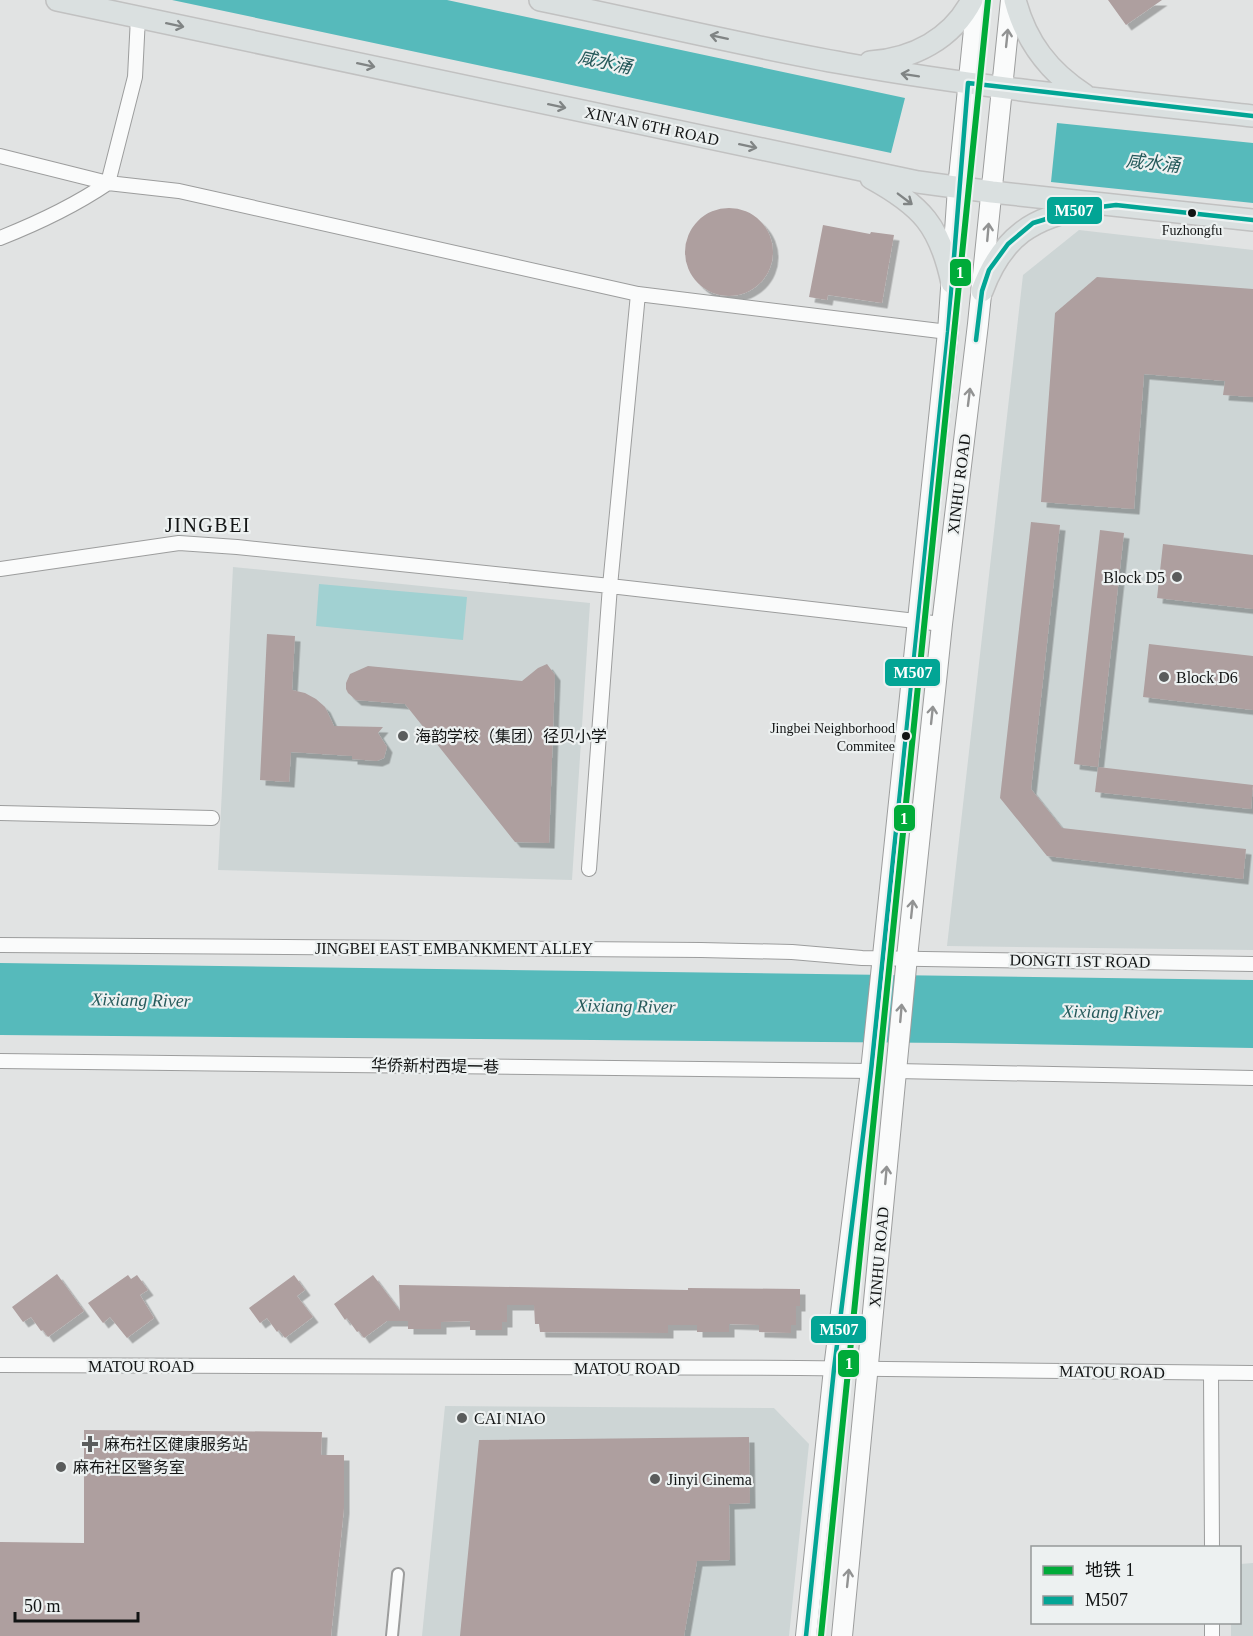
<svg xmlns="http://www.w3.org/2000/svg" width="1253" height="1636" font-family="'Times New Roman','Noto Sans SC',serif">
<defs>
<filter id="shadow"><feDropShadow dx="5.5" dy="5.5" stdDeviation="0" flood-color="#0004"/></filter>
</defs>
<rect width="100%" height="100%" fill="#e1e3e3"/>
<path fill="#cdd5d5" d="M1079,230L1253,250V950L947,946L1023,275Z
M233,567L590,603L572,880L218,870Z
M445,1406L774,1408L809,1444L789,1636H422Z
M1253,1563V1636H1231V1623L1240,1622V1564Z"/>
<path fill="#a1d1d2" d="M319,584L467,597L463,640L316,626Z"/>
<path fill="#56babb" d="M172,0H447L905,98L891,153Z
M1057,123L1253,143V203L1051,182Z
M0,963L1253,980V1048L950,1043L0,1035Z"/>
<path fill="#ae9f9f" filter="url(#shadow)" d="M1108,0H1162L1126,25Z
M685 252a44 44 0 1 1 88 0a44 44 0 1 1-88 0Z
M823,225L870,234L871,232L894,235L882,303L828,295L827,300L809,297Z
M1097,277L1253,289V397L1223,395L1225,381L1144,374L1134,509L1041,502L1055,313Z
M1031,522L1060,525L1031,789L1062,828L1246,849L1243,879L1047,856L1000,798Z
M1100,530L1124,533L1098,767L1074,764Z
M1163,544L1253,555V609L1157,598Z
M267,634L295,636L292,690L305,693L316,699L325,707L334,726L383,727L378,733L387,747L384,758L377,761L352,759V756L291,752L289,782L260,780Z
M1149,644L1253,656V710L1143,697Z
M547,664L555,675L549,843L515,842L405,704L356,700L348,693L346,689V683L350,674L368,666L522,681L538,668Z
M1098,767L1253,785L1251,809L1095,792Z
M57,1274L84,1311L48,1337L43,1330L41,1331L31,1317L23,1322L12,1307Z
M128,1275L131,1279L137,1275L148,1290L140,1295L154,1318L127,1338L110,1317L103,1323L88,1303Z
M294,1275L305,1290L297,1296L313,1317L285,1338L279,1330L277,1332L267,1318L260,1323L249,1308Z
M373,1275L400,1311L399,1285L688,1290V1288L800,1289V1306H796V1325H791V1333L759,1332V1325L729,1324V1332H697V1325H668V1333L540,1332L539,1324H535L534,1305H507V1322H502V1330H470V1321L441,1322V1329H408V1321H387L364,1338L359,1331L357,1332L347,1318L345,1320L334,1304Z
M84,1430L322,1432L321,1455H344V1508L331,1636H0V1542L84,1543Z
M749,1437L750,1503L729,1504L730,1560L697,1561L684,1636H460L479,1440Z"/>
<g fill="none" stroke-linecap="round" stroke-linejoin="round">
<defs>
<path id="pedestrian" d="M392,1636L398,1574"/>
<path id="minor" d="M0,156L108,183L179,191L638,294L948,332
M0,238C38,223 74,206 108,183L135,77L138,17
M0,569L179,543L237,547L610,586L942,624
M0,813L212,818
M589,869L610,586L638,294
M0,945L701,950L792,952L862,958L1253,964
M0,1061L871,1071
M896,1071L1253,1078
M0,1365L799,1368L1253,1373
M1211,1373L1212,1548
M1212,1622V1636"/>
<path id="secondary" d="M806,1636L834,1369L871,1071L948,332L958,188L977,0
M842,1636L906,967L942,624L978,324L1011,0"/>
<path id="primary" d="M57,0L918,182L992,192L1253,220
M540,0C643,21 745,46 847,64C982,88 1117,101 1253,116
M1015,0C1026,42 1049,72 1085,95
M870,62C913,59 952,39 972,0
M871,178C922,206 940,226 952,283
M982,291C1002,237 1033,216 1088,208"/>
</defs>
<use href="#pedestrian" stroke="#9c9d9d" stroke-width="14"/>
<use href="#minor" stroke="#9c9d9d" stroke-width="16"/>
<use href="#secondary" stroke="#9c9d9d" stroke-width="22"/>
<use href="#primary" stroke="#c1c1c1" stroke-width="24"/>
<use href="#pedestrian" stroke="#fafbfb" stroke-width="10"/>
<use href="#minor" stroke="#fafbfb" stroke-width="14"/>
<use href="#secondary" stroke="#fafbfb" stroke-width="20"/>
<use href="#primary" stroke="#dae0e0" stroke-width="21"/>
<defs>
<path id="bus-1" d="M976,340L982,291L989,270L1008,244L1033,223L1076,210L1116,205L1253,220
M806,1636L834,1369L871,1071L948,332L968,83L1253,116"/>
</defs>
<use href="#bus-1" stroke="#edf1f1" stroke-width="9"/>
<use href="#bus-1" stroke="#02a595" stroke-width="4.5"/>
<defs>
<path id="metro-1" d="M821,1636L988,0"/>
</defs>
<use href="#metro-1" stroke="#edf1f1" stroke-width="10"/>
<use href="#metro-1" stroke="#00ab39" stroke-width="6"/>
</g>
<defs><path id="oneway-shaft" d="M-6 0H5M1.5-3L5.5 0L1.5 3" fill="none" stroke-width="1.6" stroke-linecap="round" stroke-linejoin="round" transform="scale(1.5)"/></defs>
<g stroke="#808484">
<use href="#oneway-shaft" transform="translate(175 25) rotate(12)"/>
<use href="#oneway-shaft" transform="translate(719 37) rotate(-168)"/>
<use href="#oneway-shaft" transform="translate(366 65) rotate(12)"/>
<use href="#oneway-shaft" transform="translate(910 75) rotate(-171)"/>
<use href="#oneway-shaft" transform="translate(557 106) rotate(12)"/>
<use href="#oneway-shaft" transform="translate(748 146) rotate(12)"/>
<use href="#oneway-shaft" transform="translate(905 199) rotate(37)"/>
</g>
<g stroke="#929393">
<use href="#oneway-shaft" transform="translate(1007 38) rotate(-84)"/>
<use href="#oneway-shaft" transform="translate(988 232) rotate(-85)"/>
<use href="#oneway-shaft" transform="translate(969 397) rotate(-83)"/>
<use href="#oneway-shaft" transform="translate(932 715) rotate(-84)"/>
<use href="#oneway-shaft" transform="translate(912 909) rotate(-84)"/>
<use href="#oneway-shaft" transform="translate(901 1013) rotate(-85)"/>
<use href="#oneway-shaft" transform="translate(886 1175) rotate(-85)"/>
<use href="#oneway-shaft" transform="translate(848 1578) rotate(-84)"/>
</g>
<g fill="#121414" stroke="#edf1f1" stroke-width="2">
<circle cx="1192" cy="213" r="5"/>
<circle cx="906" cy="736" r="5"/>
</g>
<g fill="#5a5c5c" stroke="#edf1f1" stroke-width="2">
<circle cx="1177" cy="577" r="6"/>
<circle cx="1164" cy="677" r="6"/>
<circle cx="403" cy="736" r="6"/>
<circle cx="462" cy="1418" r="6"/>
<path d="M87 1435h6v6h6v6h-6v6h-6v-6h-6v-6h6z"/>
<circle cx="61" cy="1467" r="6"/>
<circle cx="655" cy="1479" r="6"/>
</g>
<g text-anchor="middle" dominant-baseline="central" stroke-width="4.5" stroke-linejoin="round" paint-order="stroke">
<g font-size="14" fill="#121414" stroke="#edf1f1">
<text x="1192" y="230">Fuzhongfu</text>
<text x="895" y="728" text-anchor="end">Jingbei Neighborhood<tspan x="895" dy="18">Commitee</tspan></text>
</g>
<g font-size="16" fill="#121414" stroke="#edf1f1">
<text transform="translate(652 126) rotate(12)">XIN'AN 6TH ROAD</text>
<text transform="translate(959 484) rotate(-83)">XINHU ROAD</text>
<text x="454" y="948">JINGBEI EAST EMBANKMENT ALLEY</text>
<text transform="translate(1080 961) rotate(1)">DONGTI 1ST ROAD</text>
<text transform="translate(435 1066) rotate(1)">华侨新村西堤一巷</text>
<text transform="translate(879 1257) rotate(-85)">XINHU ROAD</text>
<text x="141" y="1366">MATOU ROAD</text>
<text x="627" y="1368">MATOU ROAD</text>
<text transform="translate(1112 1372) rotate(1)">MATOU ROAD</text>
</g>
<g font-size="16" fill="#121414" stroke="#edf1f1" text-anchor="start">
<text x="1165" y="577" text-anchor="end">Block D5</text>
<text x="1176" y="677">Block D6</text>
<text x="415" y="736">海韵学校（集团）径贝小学</text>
<text x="474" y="1418">CAI NIAO</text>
<text x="104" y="1444">麻布社区健康服务站</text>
<text x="73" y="1467">麻布社区警务室</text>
<text x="667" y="1479">Jinyi Cinema</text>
</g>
<g font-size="18" font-style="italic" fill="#265a5b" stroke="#edf1f1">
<text transform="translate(605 62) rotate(12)">咸水涌</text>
<text transform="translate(1153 163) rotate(6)">咸水涌</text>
<text transform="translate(141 1000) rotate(1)">Xixiang River</text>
<text transform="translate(626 1006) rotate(1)">Xixiang River</text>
<text transform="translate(1112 1012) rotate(1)">Xixiang River</text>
</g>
<g font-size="20" letter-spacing="1.5" fill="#121414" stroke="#edf1f1">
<text x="208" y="525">JINGBEI</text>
</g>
</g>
<g stroke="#edf1f1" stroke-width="2">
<rect x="1046" y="196" width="57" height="29" rx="6" fill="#02a595"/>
<rect x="949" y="258" width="23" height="29" rx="6" fill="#00ab39"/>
<rect x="884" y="658" width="57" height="29" rx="6" fill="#02a595"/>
<rect x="893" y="804" width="23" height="28" rx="6" fill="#00ab39"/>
<rect x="810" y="1315" width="57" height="29" rx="6" fill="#02a595"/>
<rect x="837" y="1349" width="23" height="29" rx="6" fill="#00ab39"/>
</g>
<g font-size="16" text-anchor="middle" font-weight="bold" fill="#fff">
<text x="1074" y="216">M507</text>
<text x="960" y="278">1</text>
<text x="913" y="678">M507</text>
<text x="904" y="824">1</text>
<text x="839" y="1335">M507</text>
<text x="849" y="1369">1</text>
</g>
<rect x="1031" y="1546" width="210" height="78" fill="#edf1f1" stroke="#959999" stroke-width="1.5"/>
<rect x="1043" y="1566" width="30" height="9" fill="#00ab39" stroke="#959999" stroke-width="1.5"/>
<text x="1085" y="1576" font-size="18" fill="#121414">地铁 1</text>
<rect x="1043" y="1596" width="30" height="9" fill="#02a595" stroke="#959999" stroke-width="1.5"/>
<text x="1085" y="1606" font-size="18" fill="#121414">M507</text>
<path d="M15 1612v9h123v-9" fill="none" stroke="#121414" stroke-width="3"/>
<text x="24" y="1612" font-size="18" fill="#121414" stroke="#edf1f1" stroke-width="4.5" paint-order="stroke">50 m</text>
</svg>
